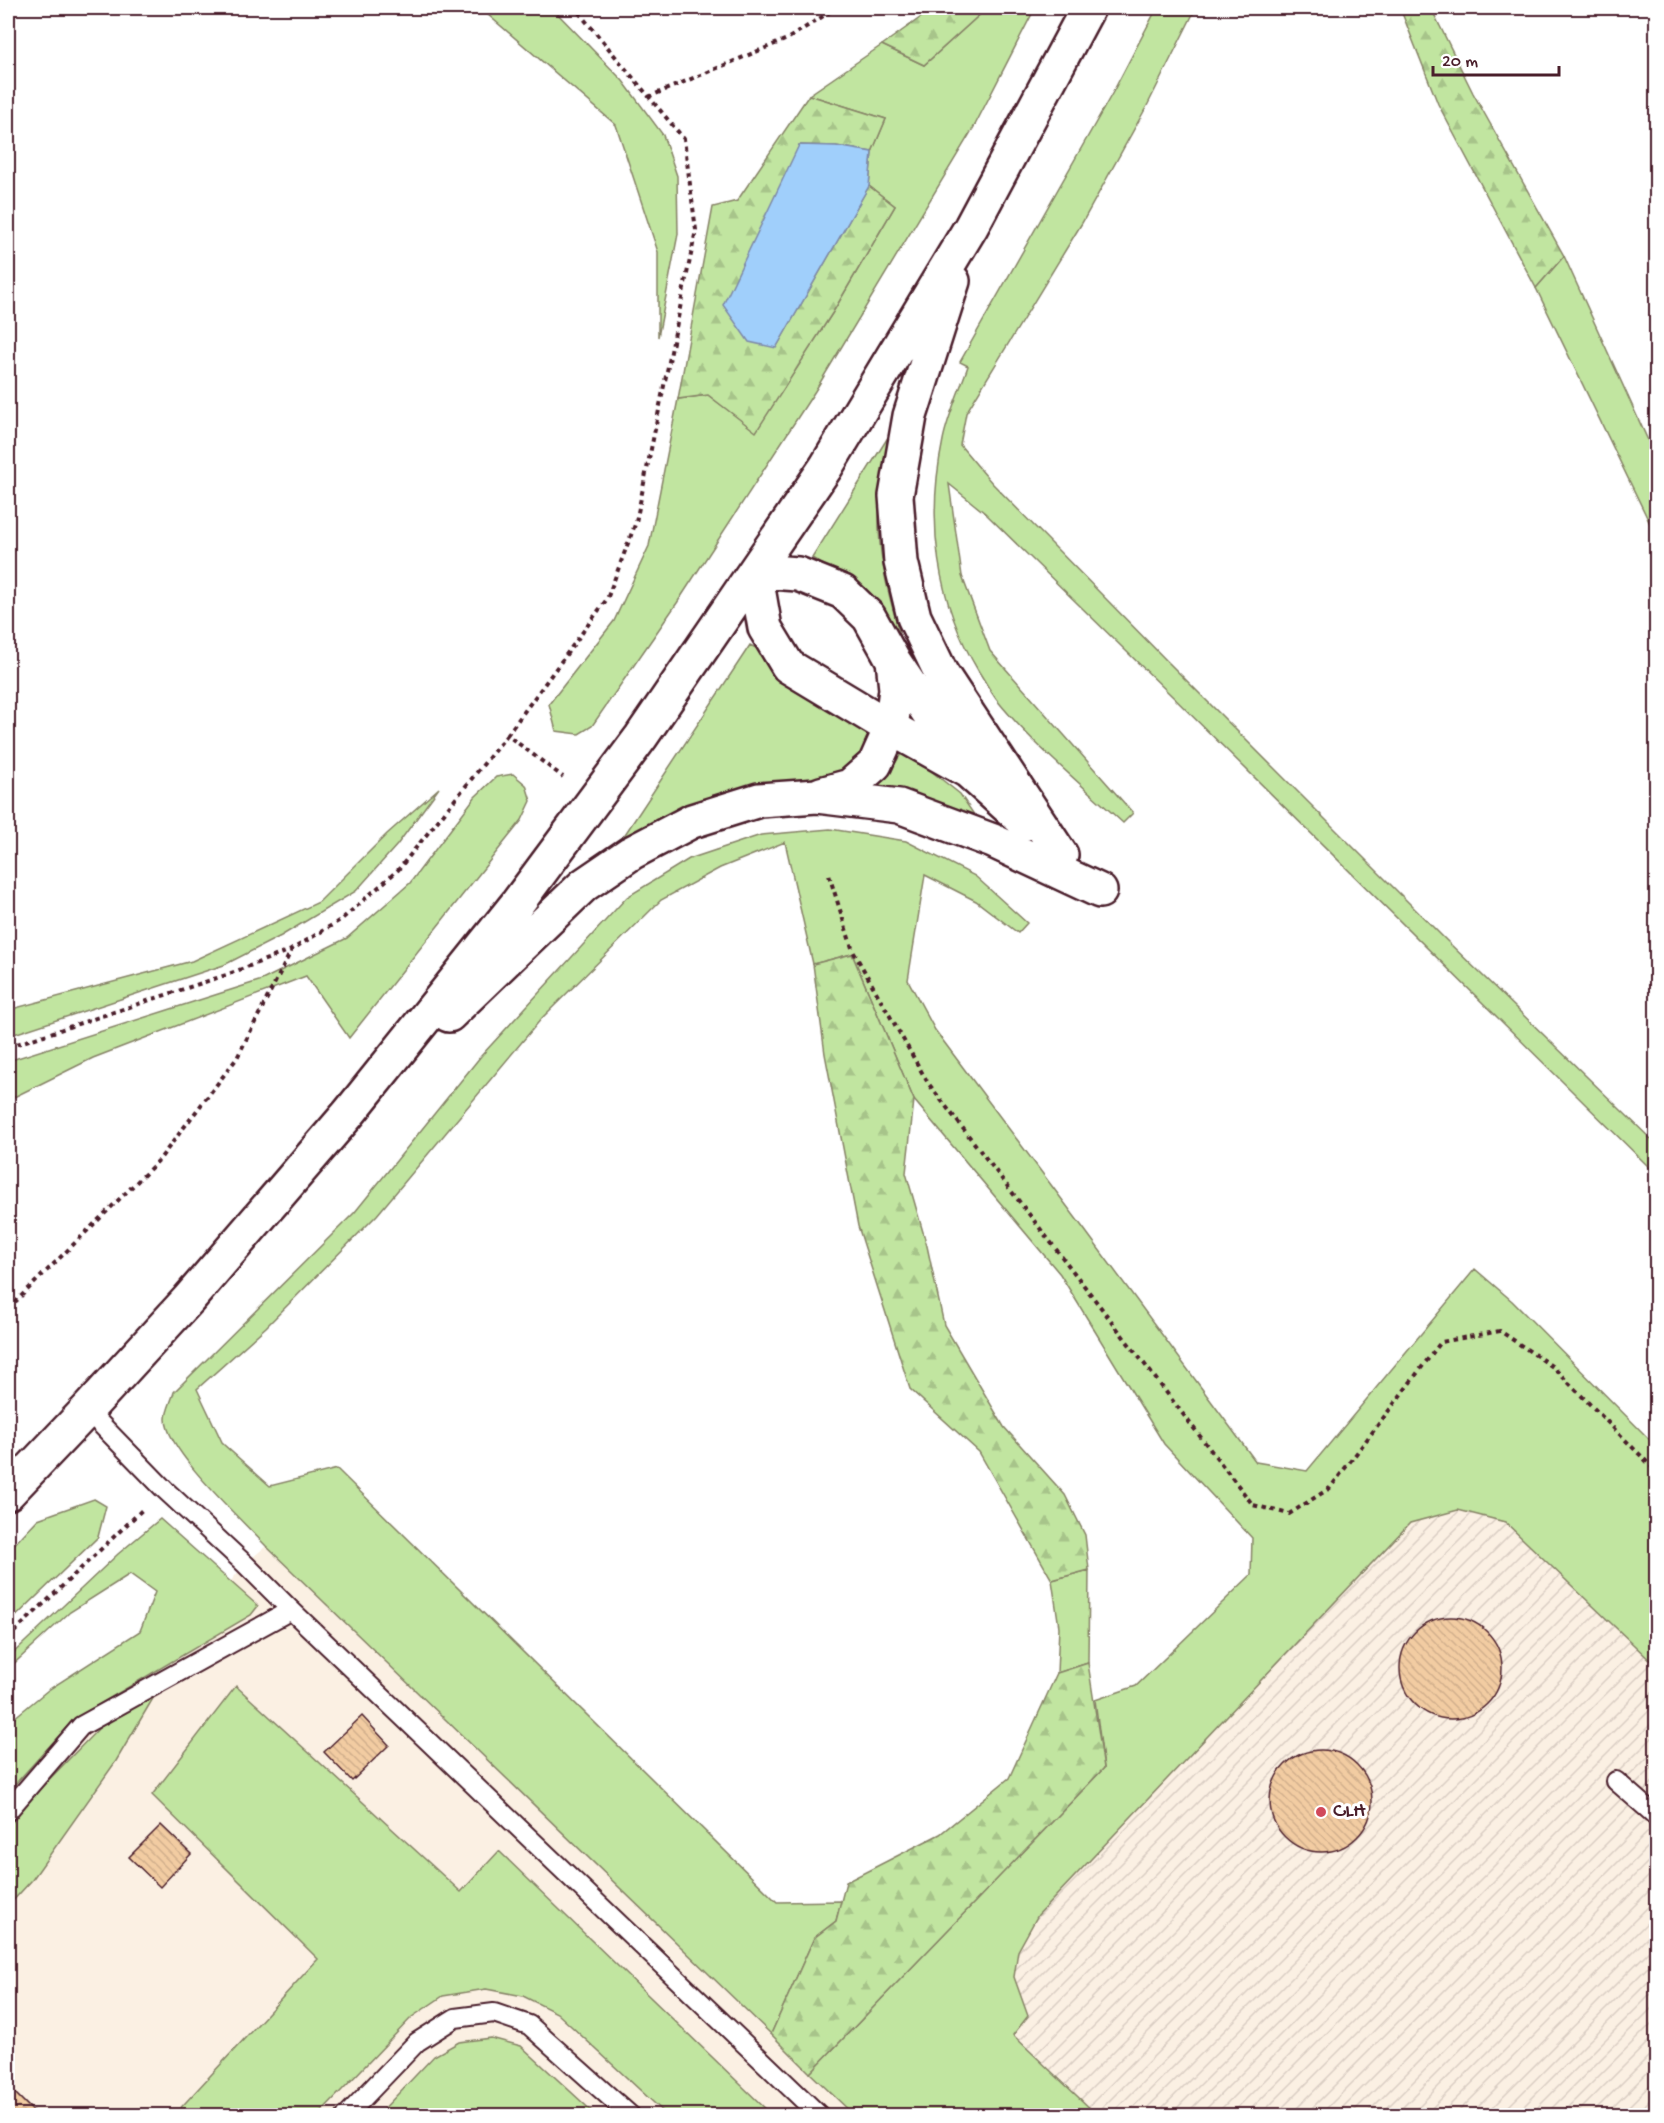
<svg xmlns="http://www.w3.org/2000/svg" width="1664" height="2123" font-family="'Gochi Hand',sans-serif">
<defs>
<pattern id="industrial-furrows" width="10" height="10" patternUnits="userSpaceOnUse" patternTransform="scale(1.5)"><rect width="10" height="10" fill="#fbf0e3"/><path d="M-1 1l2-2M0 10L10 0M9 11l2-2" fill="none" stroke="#d9cdc3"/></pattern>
<pattern id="forest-firs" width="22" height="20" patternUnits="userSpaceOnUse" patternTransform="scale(1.5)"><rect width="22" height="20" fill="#c1e5a0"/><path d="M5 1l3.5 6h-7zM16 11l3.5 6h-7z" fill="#a7c48a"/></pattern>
<pattern id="building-back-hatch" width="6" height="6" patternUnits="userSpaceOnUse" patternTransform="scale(1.5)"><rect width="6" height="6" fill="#f2cca2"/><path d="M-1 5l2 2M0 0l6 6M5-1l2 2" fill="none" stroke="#d1af8c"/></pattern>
</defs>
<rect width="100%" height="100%" fill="#fff"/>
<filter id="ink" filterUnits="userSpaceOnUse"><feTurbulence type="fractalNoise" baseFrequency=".0167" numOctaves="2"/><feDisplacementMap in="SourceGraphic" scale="12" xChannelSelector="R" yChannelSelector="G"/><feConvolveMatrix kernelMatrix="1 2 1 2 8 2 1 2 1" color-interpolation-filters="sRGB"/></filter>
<g filter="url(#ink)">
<path fill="#fbf0e3" d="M266,1546L814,1938L1656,2115L8,2116V1723L48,1690L223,1590L245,1564Z"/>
<path fill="url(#industrial-furrows)" d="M1488,1373L1656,1536V2115H995L877,2001Z"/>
<path fill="#c1e5a0" stroke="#868266" stroke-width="1.5" d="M480,8H552L623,81L663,135L677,176L678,234L658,337V252L616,125Z
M987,8H1035L974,127L815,391L677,603L592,726L579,734L556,731L549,704L614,621L649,546L678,399L708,395L756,431L833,312L895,206L869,186L872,152L886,119L809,95L882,45L924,65Z
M1157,8H1196L1148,104L1082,223L966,413L960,445L992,483L1168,662L1446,940L1656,1144V1174L1170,694L985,513L949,484L962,576L990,651L1133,813L1123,823C1080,783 1033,745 996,699C990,691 985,681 979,672C936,601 926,521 943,440C948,415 960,390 968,366L960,362L1113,92Z
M1564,256L1656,458V536L1536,288Z
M892,431C886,462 878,495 879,527C880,570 894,612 905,653L853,583L812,558Z
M750,645L756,648L779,681L876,736L862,757L836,778L616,848Z
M902,752L926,767L960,794L981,825L872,788L890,772Z
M513,774L526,785L531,801L522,820L349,1038L306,976L93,1058L8,1100V1061L262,980L347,938L410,883L475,797L496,777Z
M439,788L397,845L356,891L281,936L224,965L8,1036V1010L192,961L319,902L387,834Z
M830,829L906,841L975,876L1027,923L1018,933L976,901L925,875L908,980L935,1030L1084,1229L1256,1462L1307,1471L1475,1269L1512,1301L1656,1446V1666L1505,1522L1458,1510L1410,1523L1038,1915L1018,1951L1014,1977L1028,2016L1013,2035L1097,2115H854L810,2073L1104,1768L1095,1700L1136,1686L1251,1575L1252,1538L1164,1444L1060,1274L914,1100L852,954L813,964L785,842L720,868L661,900L542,1018L377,1215L266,1327L197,1389L223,1444L270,1486L337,1469L777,1902L841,1901L836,1921L814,1938L771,2034L266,1546C243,1521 166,1451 166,1419C166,1411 172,1400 174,1392L355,1212L481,1056L627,897L689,859L761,835Z
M94,1499L106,1506L98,1537L8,1624V1551L38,1519Z
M160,1519L258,1606L251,1615L74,1719L8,1792V1723L48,1690L140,1631L155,1592L130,1574L70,1612L8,1669V1658L118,1554Z
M1089,1570L1088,1663L1057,1673L1059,1627L1052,1580Z
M236,1686L461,1892L499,1851L772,2115H667L557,2013L523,1996L486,1989L443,1996L412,2017L318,2115H174L318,1959L152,1795Z
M155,1695L116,1761L32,1880L8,1906V1827L33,1796L101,1726Z
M491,2038L521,2046L596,2115H378L434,2056L459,2042Z"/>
<path fill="url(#forest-firs)" stroke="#868266" stroke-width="1.5" d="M934,8H987L924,65L882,45Z
M1400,8H1431L1473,93L1564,256L1536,288L1438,104Z
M809,95L886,119L872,152L836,146L799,145L776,348L869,186L895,206L833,312L756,432L708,395L678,399L713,207L737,201Z
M852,954L914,1100L906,1173L927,1246L944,1325L1004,1427L1065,1495L1085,1535L1089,1570L1052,1580L979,1452L910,1389L858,1226L825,1054L813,964Z
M1088,1663L1104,1768L810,2073L771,2034L814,1938L836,1921L846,1882L940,1834L1009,1778L1057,1673Z"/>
<path fill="#a0cffb" stroke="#7e89a8" stroke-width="1.5" d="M799,145L836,146L872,152L869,186L776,348L749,342L723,305Z"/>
<path fill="url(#building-back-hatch)" stroke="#4a1f2b" stroke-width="1.5" d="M1400 1668a51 51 0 1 1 102 0a51 51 0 1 1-102 0Z
M362,1716L389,1745L352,1781L324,1752Z
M1270 1801a51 51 0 1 1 102 0a51 51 0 1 1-102 0Z
M161,1825L191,1854L160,1887L129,1857Z
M8,2086L38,2116H8Z"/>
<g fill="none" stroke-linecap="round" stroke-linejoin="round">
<defs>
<path id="lane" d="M87,1410L164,1489L245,1564L291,1610L820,2116
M1616,1781L1656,1816
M8,1811L81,1726L291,1610
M346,2116L417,2042L455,2018L494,2013L529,2025L631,2116"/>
<path id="secondary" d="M953,281L910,416L896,496L901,562L914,617L941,673L1061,855
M755,571L765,628L788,666L891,728L968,771L1026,823
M755,571L798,574L843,592L869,617L893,660L896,689L891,728L875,764L850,786L821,794
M893,660L965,767
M449,1015L584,885L631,853L692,821L759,800L817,796L899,806L993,841L1100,891
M8,1493L87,1410L188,1300L349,1113L516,905L641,737L826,467L971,227L1088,8"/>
</defs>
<use href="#lane" stroke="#4a1f2b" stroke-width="22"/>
<use href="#secondary" stroke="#4a1f2b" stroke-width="38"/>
<path stroke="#4a1f2b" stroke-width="4" stroke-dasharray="4.5 4.5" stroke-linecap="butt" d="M648,97L787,39L836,8
M507,735L607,599L636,522L696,230L684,139L575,8
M829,875L853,951L928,1083L1253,1505L1289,1514L1330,1488L1441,1342L1500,1331L1553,1367L1656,1471
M8,1047L226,975L291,950L342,919L398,870L507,735L563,777
M8,1309L159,1160L237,1058L291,951
M8,1638L142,1510"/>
<use href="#lane" stroke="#fff" stroke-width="18"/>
<use href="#secondary" stroke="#fff" stroke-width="33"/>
</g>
</g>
<circle fill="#d1495b" stroke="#fff" stroke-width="2" cx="1321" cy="1812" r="6"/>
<g text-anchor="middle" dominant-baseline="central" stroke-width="6" stroke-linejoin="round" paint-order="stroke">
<g font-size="22" fill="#4a1f2b" stroke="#fff" text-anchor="start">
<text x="1333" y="1812">CLH</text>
</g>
</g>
<rect width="1664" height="2123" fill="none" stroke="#fff" stroke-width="30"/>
<rect x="15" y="15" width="1634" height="2093" fill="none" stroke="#4a1f2b" stroke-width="2" filter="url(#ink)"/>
<path d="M1433 66v9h126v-9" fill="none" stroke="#4a1f2b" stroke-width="3"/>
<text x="1442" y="66" font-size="18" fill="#4a1f2b" stroke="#ffffff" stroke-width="4.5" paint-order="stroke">20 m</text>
</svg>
